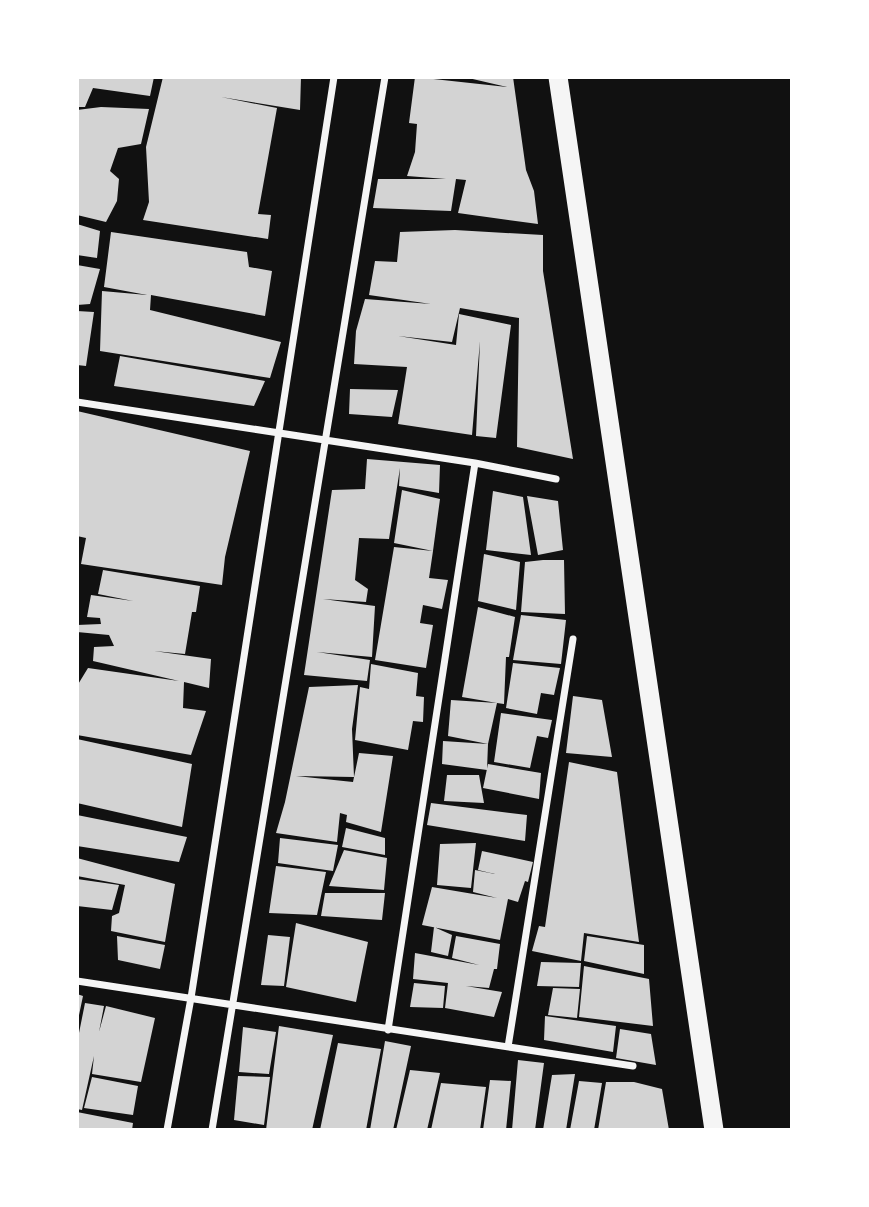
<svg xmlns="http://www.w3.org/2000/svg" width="869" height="1207" font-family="Helvetica,sans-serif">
<rect width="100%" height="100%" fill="#111"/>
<path fill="#d3d3d3" d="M77,77H154L150,96L93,88L85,107H77Z
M163,77H301L300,110L221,97L277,108L258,214L271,215L268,239L143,220L149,202L146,147Z
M415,77L507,87L464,77H513L526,170L534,191L538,224L458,213L466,180L456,179L451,211L373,208L378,179H446L407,176L415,152L417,124L409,123Z
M101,107L149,109L141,144L118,148L110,171L119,179L117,201L106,222L77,215V110Z
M77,224L100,231L97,258L77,255Z
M455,230L543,235V271L573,459L517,447L519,318L460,308L452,342L398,336L456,345L459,314L511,325L496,438L476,436L480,341L472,435L398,424L407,367L354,364L356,331L365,299L431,304L369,295L375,261L397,262L400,232Z
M111,232L247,252L249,267L272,271L265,316L151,295L150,310L281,342L270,378L100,351L102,291L147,295L104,287Z
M77,265L100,269L90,304L77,305Z
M77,311L94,312L86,366L77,365Z
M120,356L265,381L254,406L114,386Z
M350,389L398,390L392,417L349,414Z
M77,411L250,451L225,557L222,585L81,564L86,538L77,536Z
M367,459L440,465L439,493L399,486L400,468L389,539L359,538L355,580L368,589L366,602L323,599L375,606L372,657L317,652L370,660L367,681L304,675L332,490L365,489Z
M402,490L440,499L433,551L394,543Z
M493,491L523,497L531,555L486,550Z
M527,496L558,501L563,550L538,555Z
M394,547L433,551L429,578L448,580L442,609L423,605L420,623L433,625L426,668L375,660Z
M484,554L520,562L516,610L478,601Z
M543,560H564L565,614L521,612L525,562Z
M103,570L200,586L196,612H192L185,654L154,651L211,659L209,688L184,682L183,708L206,711L191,755L77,735V686L88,668L179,681L93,661L94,647L114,646L109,635L77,632V625L101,624L100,618L87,617L91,595L133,601L98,594Z
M478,607L515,617L509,657H506L504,704L497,703L488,744L448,736L451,700L497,703L462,697Z
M521,615L566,620L561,664L513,660Z
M513,663L560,668L554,695L541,693L537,714L506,708Z
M371,664L418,673L416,696L424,697L423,722L413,721L408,750L355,740L360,687L369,689Z
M358,685L352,729L354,777L296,776L353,782L359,753L393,756L381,832L346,822L347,815L340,813L337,842L276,833L285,802L309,687Z
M573,696L602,700L612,757L566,753Z
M501,713L552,720L548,738L537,736L530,768L494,762Z
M77,739L192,764L182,827L77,803Z
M443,741L488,744L487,770L442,764Z
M569,762L617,772L639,942L584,933L581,961L532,951L539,926L545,927Z
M488,764L541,773L539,799L483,788Z
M447,775H479L484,803L444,801Z
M431,803L527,815L525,841L427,825Z
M77,815L187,837L179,862L77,846Z
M346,828L385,838V855L342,847Z
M280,838L338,845L333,871L278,863Z
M476,843L471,888L437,885L440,844Z
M344,850L387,858L384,890L329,886Z
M482,851L533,862L528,882L525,881L518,902L508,899L500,940L422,925L432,887L497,898L473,892L475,870L495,874L478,870Z
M77,858L175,884L165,942L111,931L112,916L119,913L125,885L77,876Z
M276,866L326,872L317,915L269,913Z
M77,879L119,885L112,910L77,906Z
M325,893H385L382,920L321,916Z
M296,923L368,942L356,1002L286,987Z
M434,927L452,935L448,956L431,952Z
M268,935L290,937L284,986L261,985Z
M117,936L165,945L160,969L118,960Z
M456,936L500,944L497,969H494L489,988L466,986L502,992L494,1017L445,1008L448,983L413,979L415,953L479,965L452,958Z
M587,936L644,945V974L584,961Z
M541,962L581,963L579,987L537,986Z
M584,966L649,979L653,1026L579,1017Z
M414,983L445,986L443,1008L410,1007Z
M553,988L580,989L577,1018L548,1015Z
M77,994L83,996L78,1020L77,1019Z
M85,1003L104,1006L99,1032L106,1006L155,1018L141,1082L92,1074L94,1056L82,1110L77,1109V1043Z
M545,1016L616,1026L613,1052L544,1040Z
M279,1026L333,1035L312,1130H266Z
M243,1027L276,1032L269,1074L239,1072Z
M620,1029L651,1034L656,1065L616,1058Z
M385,1041L411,1046L393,1130H370Z
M338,1043L381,1049L366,1130H320Z
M518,1060L544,1063L535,1130H512Z
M410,1070L440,1073L427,1130H396Z
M575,1074L566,1130H543L552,1075Z
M238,1076L270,1077L264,1125L234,1120Z
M92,1077L138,1086L133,1115L84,1108Z
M490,1080L511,1081L506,1130H483Z
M579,1081L602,1083L594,1130H570Z
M606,1082H634L662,1089L669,1130H598Z
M441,1083L486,1087L480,1130H431Z
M77,1112L133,1123L132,1130H77Z"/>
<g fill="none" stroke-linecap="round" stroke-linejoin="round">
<path stroke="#f5f5f5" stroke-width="7" d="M77,402L475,463L556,479
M77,981L633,1066
M388,1030L475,463
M508,1047L573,639
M167,1130L191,998L334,77
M212,1130L385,77"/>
<path stroke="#f5f5f5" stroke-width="19" d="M558,77L714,1130"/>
</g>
<rect width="869" height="1207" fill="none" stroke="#ffffff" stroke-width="158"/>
</svg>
